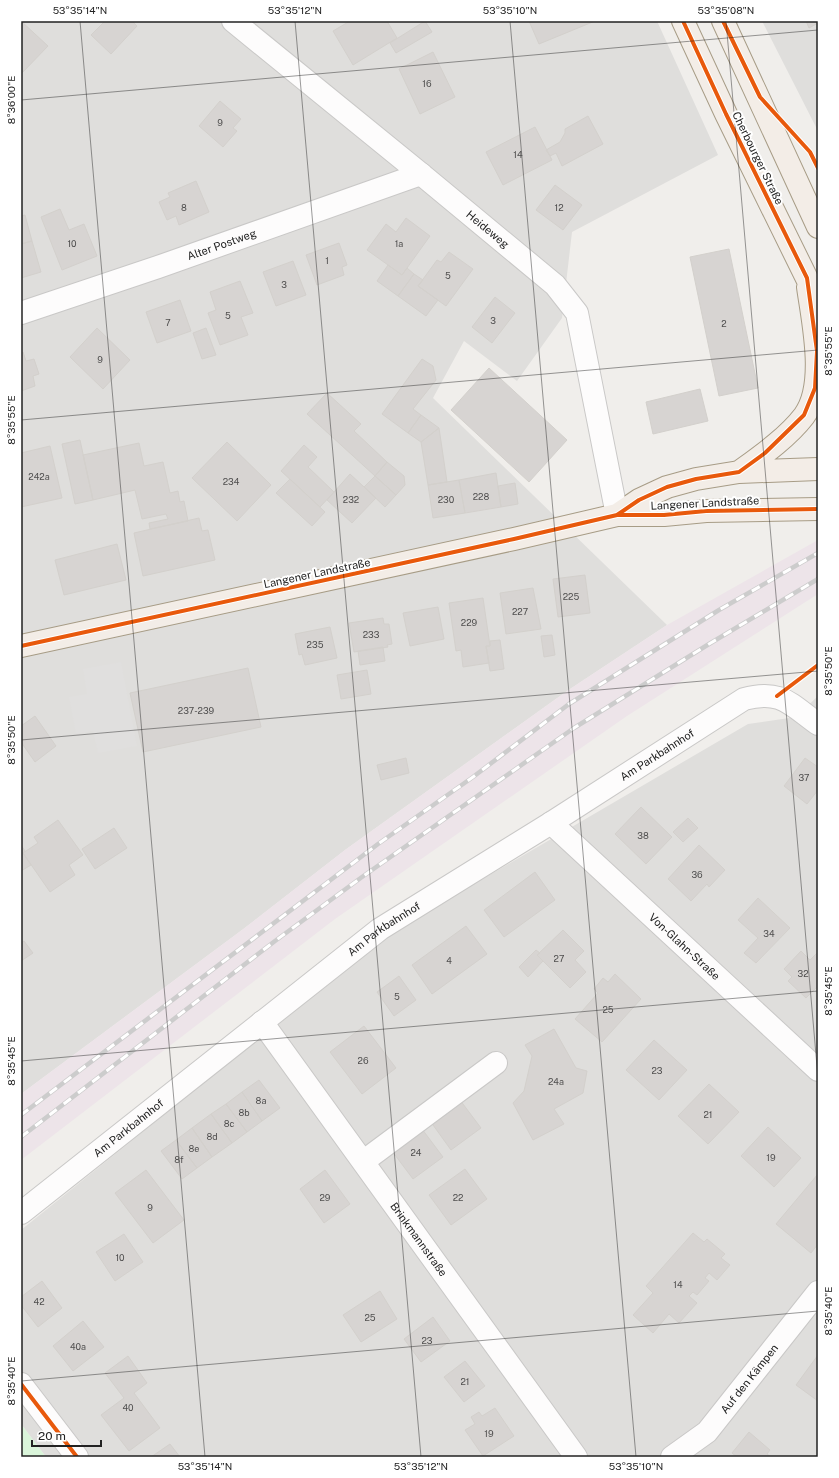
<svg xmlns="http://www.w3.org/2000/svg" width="839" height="1478" font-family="'Public Sans',sans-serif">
<rect width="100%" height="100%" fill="#f0eeeb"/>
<path fill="#dfdedc" d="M21,21H657L718,155L572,232L562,318L517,381L464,341L433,398L667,625L567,691L345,850L242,930L21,1094Z
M762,21H818V131Z
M818,696V1457H46L21,1424V1230L387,935L748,724L796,717Z"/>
<path fill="#ede4e9" d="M818,540V594L627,716L335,919L21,1160V1094L242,930L345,850L567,691L667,625Z"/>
<path fill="#daf5da" d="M21,1424L46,1457H21Z"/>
<path fill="#e0dfde" d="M121,662L137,746L98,753L93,731L76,734L69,697L87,694L83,669Z"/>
<path fill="#d7d4d2" stroke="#d3d0cc" d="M21,21L48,46L22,73L21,72Z
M105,21H132L137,26L111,54L91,35Z
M350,21H387L397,38L353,65L333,31Z
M425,21L432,32L396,53L390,43Z
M529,21H595L539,44Z
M806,21H818V23L809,28Z
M433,52L455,97L420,114L399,69Z
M220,101L241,119L233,128L237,131L223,147L199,126Z
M588,116L603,144L562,166L556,153L550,156L546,150L560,142L565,133V129Z
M535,127L552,160L503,185L486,152Z
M196,181L209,212L179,225L176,216L167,220L159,202L170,197L168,193Z
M555,185L582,205L563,230L536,210Z
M60,209L69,230L84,224L97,256L62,270L41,217Z
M25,215L32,241L21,244V216Z
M406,218L430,236L402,275L367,250L386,224L396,232Z
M32,241L41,272L21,278V244Z
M339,243L347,265L342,267L344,275L317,285L306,255Z
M729,249L758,388L719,396L690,257Z
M449,252L473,269L446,306L418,286L437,260L441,262Z
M293,261L306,295L276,306L263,272Z
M388,265L402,275L407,268L414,274L398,296L377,281Z
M414,274L423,280L418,286L438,300L426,316L398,296Z
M240,281L253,313L241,317L248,335L220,345L208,313L216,310L210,292Z
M495,297L515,313L492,343L472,327Z
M180,300L191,331L157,343L146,312Z
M97,328L130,360L103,389L70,357Z
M206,328L216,355L202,359L193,333Z
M23,352L26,361L34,359L39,374L33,376L35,386L21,391V353Z
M422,359L433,366L436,380L413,409L421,415L408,433L382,414Z
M489,368L567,440L529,482L451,410Z
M700,389L708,421L653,434L646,402Z
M327,393L361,424L354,431L387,462L375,476L307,414Z
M421,415L439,428L421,442L408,433Z
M439,428L447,482L428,485L421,442Z
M80,440L93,500L75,504L62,444Z
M227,442L271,485L237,521L192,478Z
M139,443L144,466L163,462L170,493L178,491L180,502L184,501L188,521L150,529L149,523L168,519L166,514L142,519L135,490L93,500L83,455Z
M304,445L317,457L308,467L334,492L320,507L281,471Z
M50,446L62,498L21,507V453Z
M387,462L404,476L405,485L396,495L375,476Z
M496,473L501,507L465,513L459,480Z
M350,474L376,498L352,523L327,500Z
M375,476L396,495L385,507L364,487Z
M290,479L325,512L312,526L276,493Z
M459,480L465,513L433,518L428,485Z
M515,483L518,504L501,507L498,486Z
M199,518L202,531L208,530L215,560L143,576L134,533Z
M117,544L126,580L64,595L55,560Z
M585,575L590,613L558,617L553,579Z
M533,588L541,629L506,634L500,593Z
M483,598L490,646H486L489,663L463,667L461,650L456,651L449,603Z
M438,607L444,639L410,646L403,613Z
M383,618L384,624H389L392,644L387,645L388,647L354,652L349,623Z
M330,627L337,658L305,665L302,654L299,655L295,634Z
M552,635L555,655L544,657L541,636Z
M500,640L504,669L490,671L486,646H490V641Z
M383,647L385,661L360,665L358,651Z
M248,668L261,727L143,752L130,693Z
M367,670L371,694L341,699L337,675Z
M35,716L56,746L35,762L21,742V726Z
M406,758L409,773L381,780L377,765Z
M805,758L818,767V790L807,804L784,786Z
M641,807L672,837L646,864L615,834Z
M688,818L698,828L683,842L673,832Z
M58,820L83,855L69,865L75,875L50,892L23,853L38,843L34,837Z
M114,828L127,848L95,869L82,849Z
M21,845L25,851L23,853L31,865L21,871Z
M699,845L725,870L709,887L707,884L691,901L668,879Z
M535,872L555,900L504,937L484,910Z
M758,898L790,928L756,963L744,953L758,938L738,920Z
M466,926L487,954L432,994L412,965Z
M563,930L584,951L575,960L586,972L570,988L537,955Z
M24,941L33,953L21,961V943Z
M536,950L540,953L537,955L543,961L528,977L519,967Z
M801,951L810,960L817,953L818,954V986L806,998L788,981L792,977L784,969Z
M615,974L641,999L602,1042L575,1019L598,993L594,989L603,978L608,982Z
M399,976L416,1000L394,1016L377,992Z
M364,1026L396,1068L362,1094L330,1052Z
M554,1029L576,1068L587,1071L583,1093L554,1109L564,1124L533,1140L513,1103L524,1091L532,1056L525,1045Z
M654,1040L687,1070L659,1100L626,1070Z
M259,1080L280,1108L262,1121L242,1092Z
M709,1084L739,1112L708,1144L678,1116Z
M242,1092L262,1121L247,1132L226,1104Z
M457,1096L481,1128L451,1150L428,1118Z
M226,1104L247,1132L232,1143L211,1114Z
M211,1114L232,1143L212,1157L192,1128Z
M419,1125L443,1157L413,1179L389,1147Z
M768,1127L801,1158L774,1187L741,1156Z
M192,1128L212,1157L197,1168L176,1140Z
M176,1140L197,1168L182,1179L161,1151Z
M465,1169L487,1199L451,1225L429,1195Z
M146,1170L184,1220L153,1243L115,1193Z
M325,1170L350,1204L324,1223L300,1189Z
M818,1174V1244L811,1253L776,1224Z
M693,1233L704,1242L707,1239L725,1254L721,1258L730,1265L717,1280L709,1273L705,1278L709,1281L697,1295L693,1292L689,1296L697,1303L679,1323L669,1314L653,1333L633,1315L653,1293L646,1286Z
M124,1234L143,1262L115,1281L96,1252Z
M42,1281L62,1308L38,1327L21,1305V1297Z
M380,1291L397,1319L361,1342L343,1315Z
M433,1317L450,1341L421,1362L404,1339Z
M83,1321L104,1347L73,1371L53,1346Z
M818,1355V1401L796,1385Z
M128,1356L147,1383L134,1393L160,1428L129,1451L101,1415L124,1398L105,1373Z
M465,1361L485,1386L464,1402L444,1377Z
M495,1408L514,1436L483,1456L465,1430L475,1424L471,1417L479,1412L482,1416Z
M749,1432L770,1450L767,1454L771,1457H737L732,1453Z
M170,1444L180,1457H151Z"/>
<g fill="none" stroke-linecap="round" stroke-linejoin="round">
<defs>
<g id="minor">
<path id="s1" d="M233,21L421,174L555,285L577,313L617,515"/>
<path id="s2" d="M21,313L158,267L421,174"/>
<path id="s3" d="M551,823L818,1070"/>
<path id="s4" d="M262,1022L576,1457"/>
<path d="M364,1161L496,1063"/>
<path id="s5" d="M21,1213L380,929L551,823L744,699C781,689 790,704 818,724"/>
<path d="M21,1384L77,1457"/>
<path id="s6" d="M672,1457L707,1432L818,1292"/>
</g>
<path id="major" d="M683,21L726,114L818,301
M723,21L818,227
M739,472C761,456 787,438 804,416C827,385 813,323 808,287
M617,515L639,500L667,487L696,479L739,472L818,469
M21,646L514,539L617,515H664L706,511L818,509"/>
</defs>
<use href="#minor" stroke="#c9c8c7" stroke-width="24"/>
<use href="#major" stroke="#a79c86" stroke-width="24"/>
<use href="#minor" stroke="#fdfcfc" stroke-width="22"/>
<use href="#major" stroke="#f3ede7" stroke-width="22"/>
<defs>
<path id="rail" d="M21,1115L378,844L473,777L569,704L719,610L818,553
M21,1137L275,941L362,877L574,728L709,644L818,579"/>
</defs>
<use href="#rail" stroke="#ccc" stroke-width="4.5"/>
<use href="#rail" stroke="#fff" stroke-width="3" stroke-dasharray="9" stroke-linecap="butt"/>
<defs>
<path id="cycleway" d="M723,21L760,97L810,152L818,168
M617,515L639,500L667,487L696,479L739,472L765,453L804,415L815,388L817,351L807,278L726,114L683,21
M21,646L514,539L617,515H664L706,511L818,509
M777,696L818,665
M21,1384L77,1457"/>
</defs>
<use href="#cycleway" stroke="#fff" stroke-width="6"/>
<use href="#cycleway" stroke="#e8590c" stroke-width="4"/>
</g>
<path fill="none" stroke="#222" stroke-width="1" stroke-opacity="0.45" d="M80,21L205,1457M295,21L421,1457M510,21L636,1457M726,21L818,1078M21,100L818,30M21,420L818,350M21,740L818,671M21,1061L818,991M21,1381L818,1311"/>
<g text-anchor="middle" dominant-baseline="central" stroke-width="4" stroke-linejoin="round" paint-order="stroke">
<g font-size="9" fill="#4f4e4e">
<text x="427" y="83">16</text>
<text x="220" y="122">9</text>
<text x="518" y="154">14</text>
<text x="184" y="207">8</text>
<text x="559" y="207">12</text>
<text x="72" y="243">10</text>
<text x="399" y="243">1a</text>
<text x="327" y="260">1</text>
<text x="448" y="275">5</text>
<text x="284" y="284">3</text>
<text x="228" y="315">5</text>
<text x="493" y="320">3</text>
<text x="168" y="322">7</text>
<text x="724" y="323">2</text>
<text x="100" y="359">9</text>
<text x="39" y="476">242a</text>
<text x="231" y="481">234</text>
<text x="481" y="496">228</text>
<text x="351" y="499">232</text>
<text x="446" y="499">230</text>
<text x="571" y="596">225</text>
<text x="520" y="611">227</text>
<text x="469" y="622">229</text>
<text x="371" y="634">233</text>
<text x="315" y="644">235</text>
<text x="196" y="710">237-239</text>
<text x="804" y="777">37</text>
<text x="643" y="835">38</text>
<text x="697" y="874">36</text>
<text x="769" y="933">34</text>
<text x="559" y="958">27</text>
<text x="449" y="960">4</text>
<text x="803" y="973">32</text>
<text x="397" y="996">5</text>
<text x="608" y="1009">25</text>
<text x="363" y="1060">26</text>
<text x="657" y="1070">23</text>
<text x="556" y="1081">24a</text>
<text x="261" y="1100">8a</text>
<text x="244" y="1112">8b</text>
<text x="708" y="1114">21</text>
<text x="229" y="1123">8c</text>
<text x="212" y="1136">8d</text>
<text x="194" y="1148">8e</text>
<text x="416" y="1152">24</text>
<text x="771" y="1157">19</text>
<text x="179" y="1159">8f</text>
<text x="325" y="1197">29</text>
<text x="458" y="1197">22</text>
<text x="150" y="1207">9</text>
<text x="120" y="1257">10</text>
<text x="678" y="1284">14</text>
<text x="39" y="1301">42</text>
<text x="370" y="1317">25</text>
<text x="427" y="1340">23</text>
<text x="78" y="1346">40a</text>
<text x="465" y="1381">21</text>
<text x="128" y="1407">40</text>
<text x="489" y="1433">19</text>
</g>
<g font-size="11" fill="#222" stroke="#fff">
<text transform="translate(758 158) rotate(64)">Cherbourger Straße</text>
<text stroke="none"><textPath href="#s1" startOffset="329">Heideweg</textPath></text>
<text stroke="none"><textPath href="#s2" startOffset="212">Alter Postweg</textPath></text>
<text transform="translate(705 503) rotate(-3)">Langener Landstraße</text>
<text transform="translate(317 573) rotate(-12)">Langener Landstraße</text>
<text stroke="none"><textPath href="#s5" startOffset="785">Am Parkbahnhof</textPath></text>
<text stroke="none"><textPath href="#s5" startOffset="461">Am Parkbahnhof</textPath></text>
<text stroke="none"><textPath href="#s3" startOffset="182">Von-Glahn-Straße</textPath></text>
<text stroke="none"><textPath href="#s5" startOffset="137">Am Parkbahnhof</textPath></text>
<text stroke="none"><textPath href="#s4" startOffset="268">Brinkmannstraße</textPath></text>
<text stroke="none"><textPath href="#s6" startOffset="111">Auf den Kämpen</textPath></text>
</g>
</g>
<rect width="839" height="1478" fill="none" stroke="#ffffff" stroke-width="44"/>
<path d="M32 1440v6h69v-6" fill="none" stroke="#222222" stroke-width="2"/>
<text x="38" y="1440" font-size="12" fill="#222222" stroke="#ffffff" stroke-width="3" paint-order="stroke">20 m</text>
<rect x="22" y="22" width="795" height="1434" fill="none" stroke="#222" stroke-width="1.5"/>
<g font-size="10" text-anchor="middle" fill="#222">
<text x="80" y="14">53°35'14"N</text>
<text x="295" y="14">53°35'12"N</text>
<text x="510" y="14">53°35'10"N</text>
<text x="726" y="14">53°35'08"N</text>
<text transform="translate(11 100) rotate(-90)" y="4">8°36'00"E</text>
<text transform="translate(828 351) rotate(-90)" y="4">8°35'55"E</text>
<text transform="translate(11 420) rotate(-90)" y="4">8°35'55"E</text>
<text transform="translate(828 671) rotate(-90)" y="4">8°35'50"E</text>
<text transform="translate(11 740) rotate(-90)" y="4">8°35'50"E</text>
<text transform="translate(828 991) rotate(-90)" y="4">8°35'45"E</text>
<text transform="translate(11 1061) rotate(-90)" y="4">8°35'45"E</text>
<text transform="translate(828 1311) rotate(-90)" y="4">8°35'40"E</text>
<text transform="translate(11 1381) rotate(-90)" y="4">8°35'40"E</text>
<text x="205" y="1470">53°35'14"N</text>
<text x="421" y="1470">53°35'12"N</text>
<text x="636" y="1470">53°35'10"N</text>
</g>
</svg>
